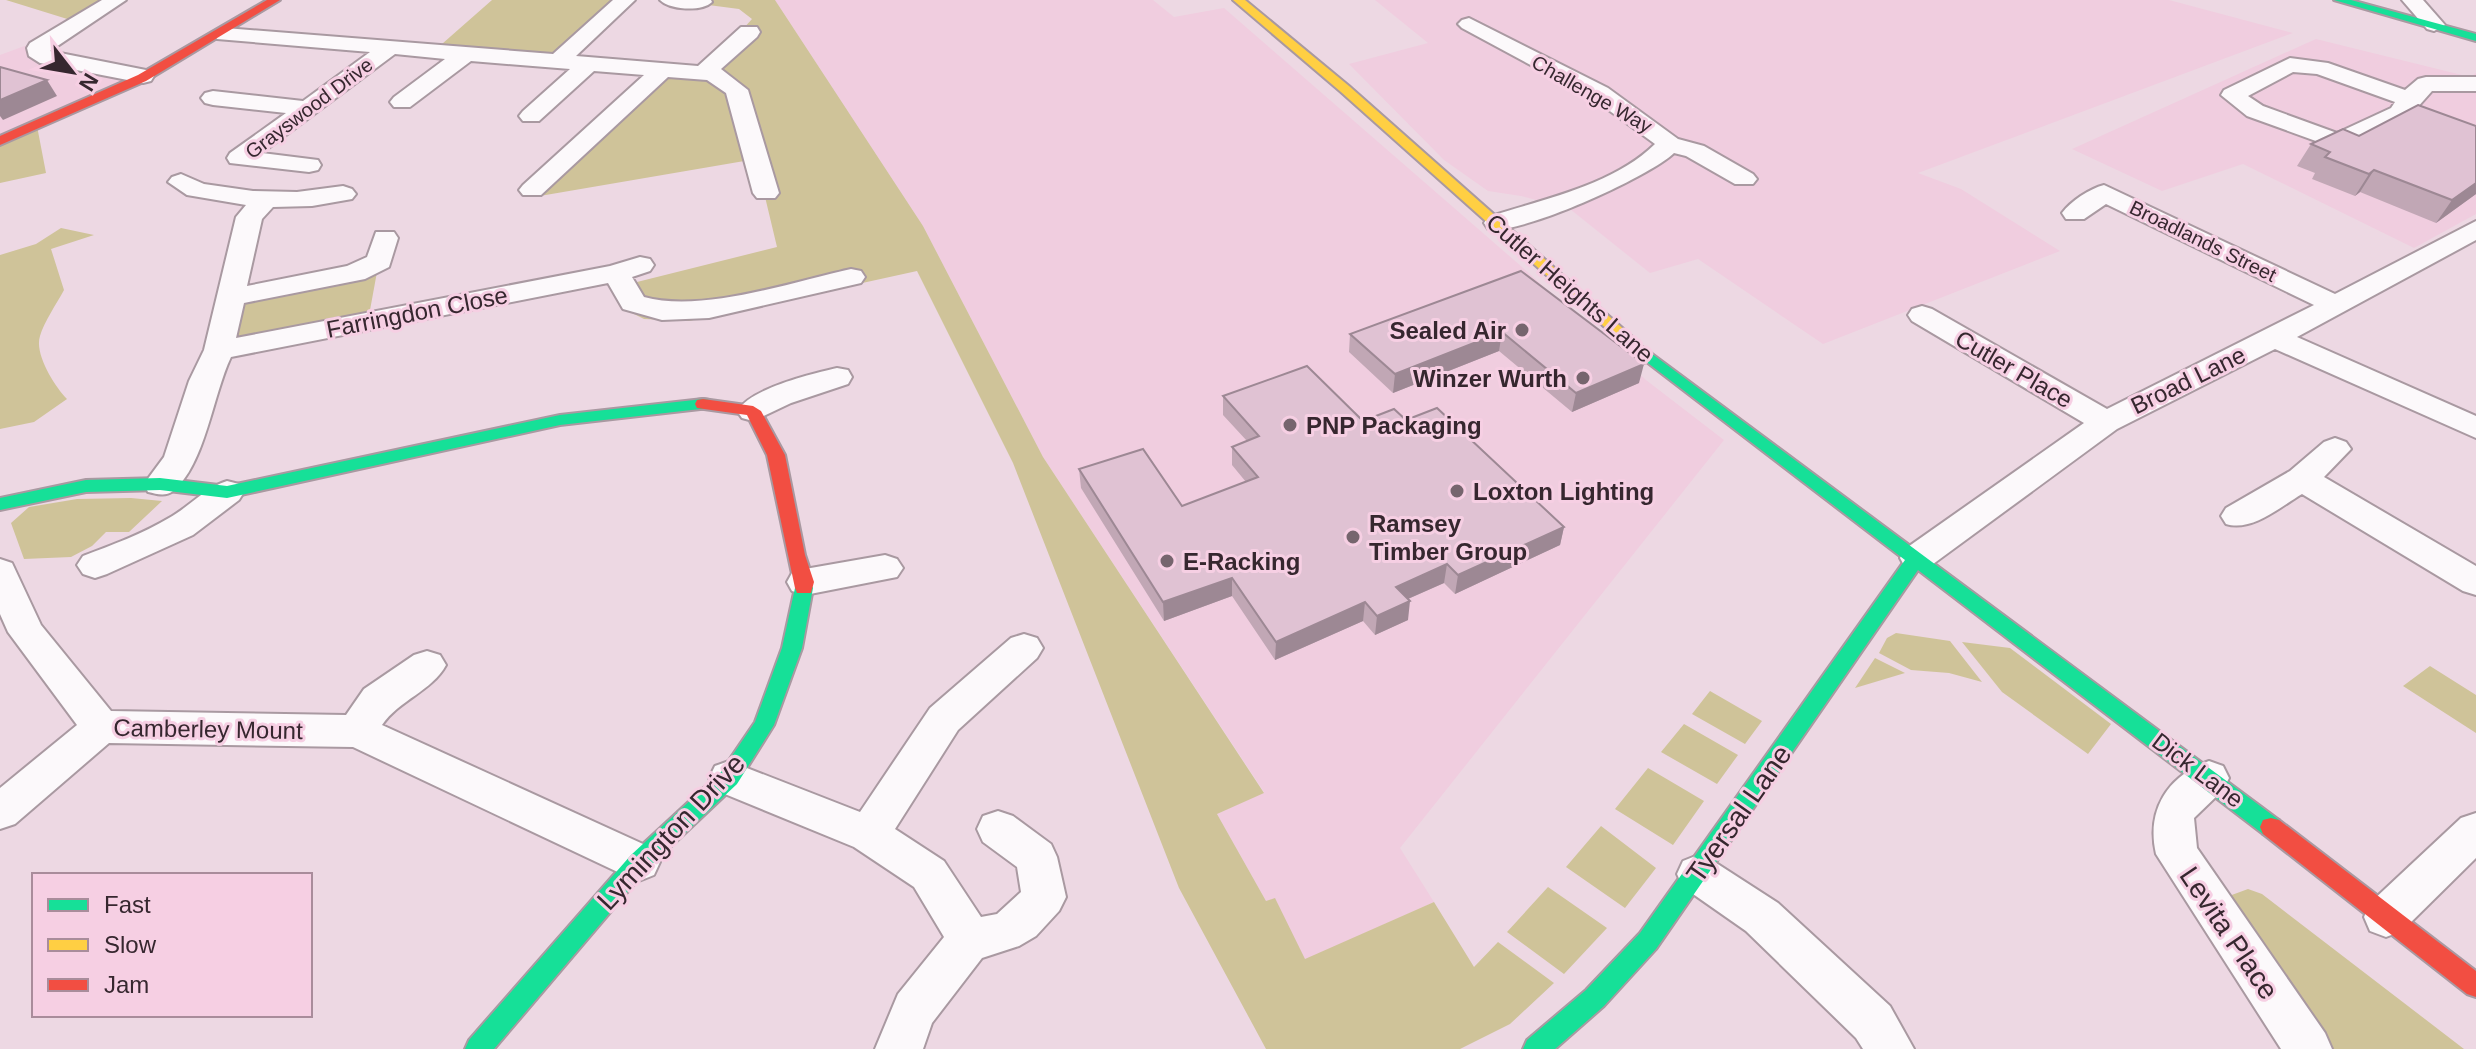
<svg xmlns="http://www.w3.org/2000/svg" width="2476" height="1049" font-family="Helvetica,sans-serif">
<rect width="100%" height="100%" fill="#edd8e3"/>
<path fill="#f0cddf" d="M775,0H1153L1174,17L1224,8L1522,267L1646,380L1724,440L1400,848L1434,902L1305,960L1275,899L1266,901L1217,814L1264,792L1043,457L923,226Z
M1375,0H2169L2293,33L1918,173L1961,189L2060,251L1823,344L1698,259L1650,273L1570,209L1521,196L1488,191L1444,160L1349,64L1428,43Z
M60,33L40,56L143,76L0,141V55Z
M2316,39L2470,77L2476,73V214L2414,248L2243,164L2162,191L2072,149Z"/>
<path fill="#cfc399" d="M6,0H116L77,22Z
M492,0H625L558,61L434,51Z
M670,0H775L923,226L1043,457L1264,793L1217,814L1266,901L1275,898L1305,959L1434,902L1474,967L1498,942L1554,983L1510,1024L1460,1049H1266L1179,888L1013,463L917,271L689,321L644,319L620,307L613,288L777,247L756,159L534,197L663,70L704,72L752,19L739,9Z
M37,126L46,173L0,183V141Z
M61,228L94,235L51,249L64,290C57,303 44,322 40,336C34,354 55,387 67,399L34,422L0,429V255L36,244Z
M379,261L368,321L219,350L233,297Z
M131,498L162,501L129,532H106L92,546L71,557L24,559L11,523L29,507L77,499Z
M1896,633L1950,641L1982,682L1949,673L1911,670L1879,653L1887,638Z
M1962,642L2010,648L2111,724L2088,754L2002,692Z
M1875,658L1905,673L1855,688Z
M2430,666L2476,695V733L2403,686Z
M1710,691L1762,721L1745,744L1692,714Z
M1684,724L1738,755L1717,784L1661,752Z
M1648,768L1704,801L1673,845L1615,809Z
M1601,826L1656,868L1625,908L1566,867Z
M1548,887L1607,928L1564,974L1507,932Z
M2248,889L2262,894L2464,1049H2325L2229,896Z"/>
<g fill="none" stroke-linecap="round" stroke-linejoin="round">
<defs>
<path id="street" d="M102,0H126L50,51L151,71L154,76L151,81L143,83L40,63L29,56L27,48L30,43Z
M613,0H635L576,56L698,66L741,27H757L760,32L757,37L721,69L748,90L779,193L775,198H757L753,193L726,93L707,80L668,77L541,195H523L519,190L523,185L644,75L594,71L539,121H523L519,116L523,111L570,69L471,61L410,107H394L390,102L394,97L445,59L395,54L262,153L318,160L321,165L318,170L309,172L230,163L227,158L230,153L286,113L213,105L205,103L201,98L205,93L213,91L303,101L370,52L217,39L214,34L225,28L553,54Z
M660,0H711L712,2C702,12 670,10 660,0Z
M2402,0H2423L2445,25L2434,31L2427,29Z
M1469,18L1608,88L1678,139L1704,146L1753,174L1757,179L1753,184H1735L1686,156L1674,153C1649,177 1519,236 1488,229L1484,223L1488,217C1543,199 1612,186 1655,144L1592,98L1462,28L1458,24L1462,20Z
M2290,58L2328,63L2405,90L2418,79L2426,77H2476V91H2432L2408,118L2338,149L2247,116L2221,95L2224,90ZM2293,72L2317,74L2395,102L2391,108L2337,133L2263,106L2248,96Z
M181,174L204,184L253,191L297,192L343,186L352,189L356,194L352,199L312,206L273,207L262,219L247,286L347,266L367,257L376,232H394L398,238L389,267L365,279L244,303L236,338L610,266L640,257L650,259L654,265L650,271L632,277L644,297C702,313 792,282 851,269L861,271L865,277L861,283L709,318L662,320L623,309L608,283L231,357C213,394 205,465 173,491C165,497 157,494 148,492L144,484L164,457L189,381L204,350L236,217L246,205L187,195L168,182L172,177Z
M2104,185L2335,294L2476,221V240L2297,337L2476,416V438L2275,349L2117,429L1929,567L1917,570L1905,567L1900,558L1905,549L2084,423L1912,321L1908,315L1912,309L1922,306L1932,309L2107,409L2314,305L2106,204L2084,219H2066L2062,213C2071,201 2089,189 2104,185Z
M837,368L848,370L852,377L848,384L791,403L753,421L742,418L737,411C752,388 811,374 837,368Z
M2335,438L2346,442L2351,449L2324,477L2476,566V595L2463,591L2302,494C2280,507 2252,532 2226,524L2221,516L2226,508L2290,471L2324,442Z
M227,481L239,484L244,492L239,500L193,535L107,574L95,578L83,574L77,565L83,556C112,545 142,534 169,518C189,507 206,487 227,481Z
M885,555L897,559L903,568L897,577L805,595L792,591L787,582L792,573L805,569Z
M0,559L12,563L41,625L111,711L346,715L364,689L414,655L427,651L440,655L446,665C432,691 399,700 382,725L654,849L660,862L654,875L639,881L624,875L353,747L109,743L15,824L0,829V788L77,725L8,632L0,614Z
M1024,634L1037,638L1043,648L1037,658L958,730L895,829L944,861L981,917L997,914L1021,892L1017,867L983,842L977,829L983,816L998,811L1013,816L1051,844L1057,857L1066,897L1059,911L1036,936L1019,946L982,958L932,1023L923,1049H875L898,994L944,937L914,887L854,847L715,790L709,778L715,766L729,761L860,812L930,708L1011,638Z
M2209,761L2223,766L2229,778L2223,790L2194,818L2197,848L2325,1033L2332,1049H2281L2156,854C2146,811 2167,776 2209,761Z
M2476,813V858L2402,931L2386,937L2370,931L2364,917L2370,903L2461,818Z
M1698,855L1713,861L1778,903L1890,1006L1914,1049H1863L1856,1038L1746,931L1683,887L1677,874L1683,861Z"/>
<path id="fast" d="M2334,0H2351L2476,34V41Z
M1632,339L2279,820L2282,827L2279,834L2271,836L2263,834L1918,570L1656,949L1604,1006L1555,1049H1523L1527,1040L1586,990L1640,933L1905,560L1627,347L1624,344L1627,341Z
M703,399L709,400L711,404L709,408L560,425L227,498L160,490L86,492L0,510V498L86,480L160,478L227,486L560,415Z
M804,581L811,583L813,588L802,648L774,725L737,784L647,869L494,1049H465L469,1040L631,855L721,772L755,722L782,648L795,588L797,583Z"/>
<path id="slow" d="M1233,0H1245L1349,86L1637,341L1640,344L1637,347H1627L1341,92Z"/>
<path id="jam" d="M267,0H280L146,81L0,145V136L138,75Z
M703,399L753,406L761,411L785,455L805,555L814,582L811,593H797L795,588L767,455L747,415L697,408L695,404L697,400Z
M2271,818L2279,820L2476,971V997L2467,994L2263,834L2260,827L2263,820Z"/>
</defs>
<use href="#street" stroke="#a999a1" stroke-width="4"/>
<use href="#fast" stroke="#a999a1" stroke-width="4"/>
<use href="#slow" stroke="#a999a1" stroke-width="4"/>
<use href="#jam" stroke="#a999a1" stroke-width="4"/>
<use href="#street" fill="#fcf9fb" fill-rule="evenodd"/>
<use href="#fast" fill="#16e098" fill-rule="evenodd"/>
<use href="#slow" fill="#ffcf43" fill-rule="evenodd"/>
<use href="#jam" fill="#f24e42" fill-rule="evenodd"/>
</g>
<path fill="#c1a7b5" d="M2476,126V194L2436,223L2360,192L2355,196L2312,179L2315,173L2297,166L2311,144Z
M1521,271L1639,383L1572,412L1499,351L1393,393L1349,352L1350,334Z
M1223,396L1363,421L1406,420L1564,527L1560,545L1455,594L1444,583L1408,599V620L1375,635L1363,621L1275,660L1232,596L1164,621L1081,488L1079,469L1182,506L1246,482L1232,465V447L1247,441L1223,415Z"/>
<path fill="#9d8894" d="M47,80L57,96L3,120L0,116V100Z
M2374,170L2360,192L2355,196L2369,174Z
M2476,183V194L2436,223L2452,200Z
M1502,332L1499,351L1393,393L1395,374Z
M1644,364L1639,383L1572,412L1576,393Z
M1564,527L1560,545L1455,594L1458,575Z
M1447,564L1444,583L1394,605L1396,587Z
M1232,578V596L1164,621L1163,602Z
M1410,601L1408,620L1375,635L1377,616Z
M1365,602L1363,621L1275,660L1276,642Z"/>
<path fill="#e0c2d3" stroke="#9d8894" stroke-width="2" d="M0,67L47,80L0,100Z
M2418,105L2476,126V183L2452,200L2374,170L2369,174L2325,157L2330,152L2311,144L2343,129L2359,136Z
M1521,271L1644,364L1576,393L1502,332L1395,374L1350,334Z
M1307,366L1363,421L1394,409L1406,420L1437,408L1564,527L1458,575L1447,564L1396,587L1410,601L1377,616L1365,602L1276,642L1232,578L1163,602L1079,469L1143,449L1182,506L1258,477L1232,447L1259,436L1223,396Z"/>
<g fill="#76656e" stroke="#f6cfe3" stroke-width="3">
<circle cx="1522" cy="330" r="8"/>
<circle cx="1583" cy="378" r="8"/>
<circle cx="1290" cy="425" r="8"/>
<circle cx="1457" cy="491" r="8"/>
<circle cx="1353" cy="537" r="8"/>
<circle cx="1167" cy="561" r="8"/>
</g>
<g text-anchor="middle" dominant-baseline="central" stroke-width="6" stroke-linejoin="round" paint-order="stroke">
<g font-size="20" fill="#36272f" stroke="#f6cfe3">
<text transform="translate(1592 94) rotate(30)">Challenge Way</text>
<text transform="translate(309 108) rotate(-37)">Grayswood Drive</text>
<text transform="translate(2203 241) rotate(26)">Broadlands Street</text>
</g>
<g font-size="24" fill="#36272f" stroke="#f6cfe3">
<text transform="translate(1570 288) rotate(41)">Cutler Heights Lane</text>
<text transform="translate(417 312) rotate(-11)">Farringdon Close</text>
<text transform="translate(2014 369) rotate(30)">Cutler Place</text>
<text transform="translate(2188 380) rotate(-26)">Broad Lane</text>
<text transform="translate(208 729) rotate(1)">Camberley Mount</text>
<text transform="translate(2198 770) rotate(37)">Dick Lane</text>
</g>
<g font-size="24" font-weight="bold" fill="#36272f" stroke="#f6cfe3" text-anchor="start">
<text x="1506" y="330" text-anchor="end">Sealed Air</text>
<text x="1567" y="378" text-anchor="end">Winzer Wurth</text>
<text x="1306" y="425">PNP Packaging</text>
<text x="1473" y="491">Loxton Lighting</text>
<text x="1369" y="523">Ramsey<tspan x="1369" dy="28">Timber Group</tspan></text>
<text x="1183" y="561">E-Racking</text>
</g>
<g font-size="28" fill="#36272f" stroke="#f6cfe3">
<text transform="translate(1739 814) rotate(-55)">Tyersal Lane</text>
<text transform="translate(671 832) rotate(-47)">Lymington Drive</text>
<text transform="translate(2229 933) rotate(56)">Levita Place</text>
</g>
</g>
<rect x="32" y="873" width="280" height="144" fill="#f6cfe3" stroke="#a98c9b" stroke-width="2"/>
<rect x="48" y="899" width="40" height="12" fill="#16e098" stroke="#a98c9b" stroke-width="2"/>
<text x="104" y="913" font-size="24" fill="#36272f">Fast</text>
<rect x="48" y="939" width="40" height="12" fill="#ffcf43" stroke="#a98c9b" stroke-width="2"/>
<text x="104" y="953" font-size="24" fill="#36272f">Slow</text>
<rect x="48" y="979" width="40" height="12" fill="#f24e42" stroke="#a98c9b" stroke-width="2"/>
<text x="104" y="993" font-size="24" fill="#36272f">Jam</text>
<g transform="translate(72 72) rotate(121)" stroke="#f6cfe3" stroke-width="6" paint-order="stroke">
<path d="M0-6L14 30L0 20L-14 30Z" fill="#36272f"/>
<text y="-12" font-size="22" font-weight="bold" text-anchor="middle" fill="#36272f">N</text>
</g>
</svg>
